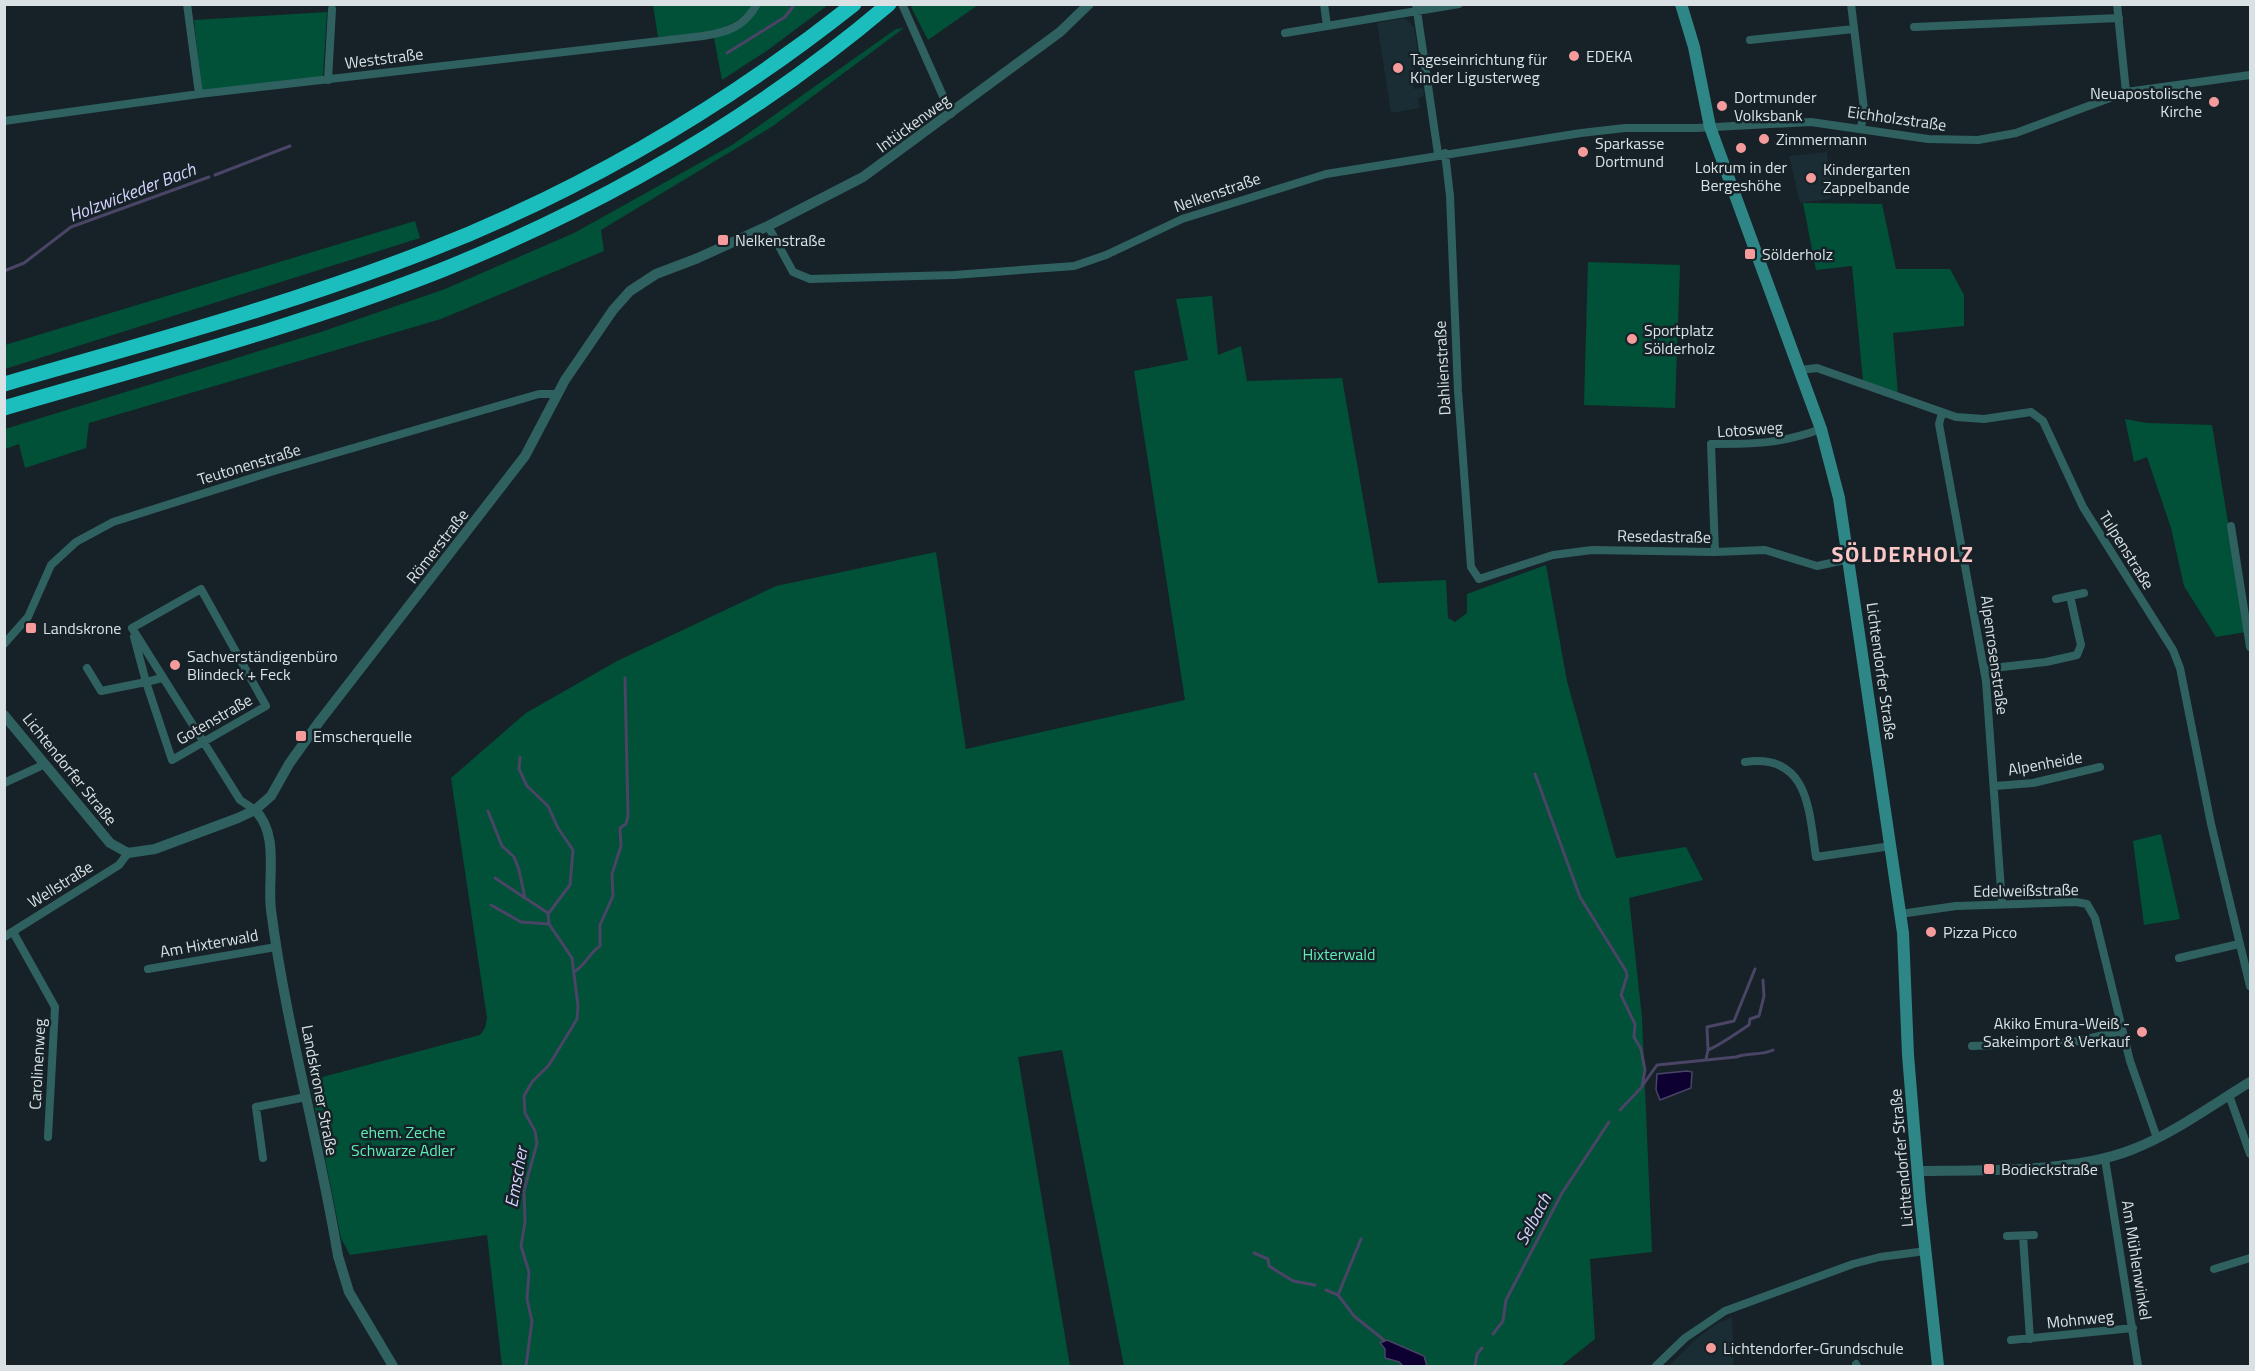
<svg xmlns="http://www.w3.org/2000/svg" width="2255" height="1371" font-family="'Titillium Web',sans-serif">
<rect width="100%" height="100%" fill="#162227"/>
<path fill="#1a2d35" d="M1405,18L1414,27L1420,64L1413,66L1414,72L1420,71L1421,80L1413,81L1414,89L1423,88L1424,96L1418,98L1420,108L1391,113L1377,23Z
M1827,152L1831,199L1800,203L1789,156Z
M1732,1317L1734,1366H1669L1697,1338L1716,1324Z"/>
<path fill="#005138" d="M653,5H753C730,36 694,34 658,37Z
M760,5H828L768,50L722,80L714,38C736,32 748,24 760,5Z
M914,5V4L978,5L928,40L911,7Z
M327,12L323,77L202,91L194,20Z
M904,28L773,126L601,230L604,251L441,319L89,423L86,448L25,468L19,444L5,449V429L321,332L445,289L574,233L732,145L896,29Z
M1803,203L1882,204L1896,269H1950L1964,295V326L1893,333L1898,395L1863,381L1852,266L1816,270Z
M415,221L420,238L5,369V345Z
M1588,262L1680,265L1675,408L1584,405Z
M1212,296L1218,355L1241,346L1247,381L1342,378L1378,583L1446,580L1448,618L1455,622L1467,613V594L1546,565L1567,681L1616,858L1686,847L1703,880L1629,898L1642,1018L1652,1252L1590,1259L1595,1339L1561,1366H1124L1062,1050L1018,1057L1070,1366H502L487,1235L350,1255L341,1238L311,1089L315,1079L480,1035L485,1028L487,1018L451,778L526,713L617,661L776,586L936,552L966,749L1185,700L1134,371L1188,360L1176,299Z
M2125,419L2147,423L2212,425L2246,632L2216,637L2184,586L2171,528L2147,457L2134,462Z
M2161,834L2180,919L2144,925L2133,841Z"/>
<path fill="#0d0030" stroke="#4a4466" stroke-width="1.5" d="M1687,1071L1692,1072L1691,1088L1660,1100L1656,1090L1657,1074Z
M1387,1340L1424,1356L1427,1366H1403L1399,1362L1385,1358V1349L1380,1343Z"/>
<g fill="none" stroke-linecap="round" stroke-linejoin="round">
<path stroke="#4a4466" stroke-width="3" d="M727,53L785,17L795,4
M215,175L290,146
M4,271L24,263L71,227L209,177
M520,757L519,769L527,786L548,806L558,828L573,850L570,885L548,914L549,924L572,958L578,1006L577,1019L571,1029L549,1065L532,1082L524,1096L525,1113L535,1131L537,1143L524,1191L525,1222L521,1246L529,1272L527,1299L532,1321L526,1366
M1535,774L1580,897L1626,971L1627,976L1621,995L1635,1024L1634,1037L1641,1049L1645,1070L1642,1086
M488,811L502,846L514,857L519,870L525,898L548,913
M495,878L525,898
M491,905L521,922L549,924
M574,972C586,965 589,953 600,946V925L613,896L612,874L621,846L620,828L626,824L628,816L625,678
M1708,1050L1707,1027L1734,1021L1755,969
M1706,1059L1708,1050C1722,1044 1735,1034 1749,1025L1750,1019L1759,1016L1764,996L1763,980
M1620,1110L1640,1089L1657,1065L1736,1057C1748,1052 1761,1056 1773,1050
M1254,1253L1268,1259L1269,1266L1293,1281L1315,1285
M1326,1290L1338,1295L1354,1316L1384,1340
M1338,1295L1361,1239
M1493,1334L1503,1321L1506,1300L1562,1193L1609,1122
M1475,1366L1477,1354L1482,1348"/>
<path stroke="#306161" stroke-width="8" d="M187,4L199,94
M902,4L951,114
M1324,4L1327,26
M1416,4L1438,154
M1851,4L1864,109L1861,128
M2117,4L2126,92
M1914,27L2119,18
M1285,33L1459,4
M1750,40L1854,29
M328,80L332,9
M4,121L199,94L703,36C728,32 744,27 757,4
M1445,153L1450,196L1458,391L1471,567L1479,579L1553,555L1592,550L1715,552L1765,550L1817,566L1850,559
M768,226L793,272L810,279L954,275L1074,266L1106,255L1182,219L1326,174L1581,133L1625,128H1696L1811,122L1928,139L1978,140L2016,133L2126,92L2250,75
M1800,370L1817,368L1956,417L1984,419L2031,412L2043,421L2083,507L2173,650L2180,668L2211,824L2250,986
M1942,413L1939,424L1986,681L2002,904
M2231,526L2250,647
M1715,552L1711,444C1754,444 1780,444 1821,429
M2056,599L2084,593
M132,628L240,800L255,810
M134,637L146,682L162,678
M4,644L28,617L51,565L76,542L113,522L274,471L539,394H557
M87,668L101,691L146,682L172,760L266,706L201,589L132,628
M1984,669L2046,662L2077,655L2081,645L2070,596
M1745,762C1809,753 1809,811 1816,857L1891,846
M4,783L45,764
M1995,786L2033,783L2100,767
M1900,914L1956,906L2076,902L2087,904L2095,918L2130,1061L2157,1138
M13,932L55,1007L48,1137
M4,937L119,865L128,853
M2179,958L2239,944
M148,969L276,947
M1972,1046L2074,1042L2121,1031
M2229,1095L2250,1154
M263,1158L256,1107L306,1097
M2105,1159L2138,1366
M2007,1236L2034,1235
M2023,1236L2030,1339
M2214,1269L2250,1258
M2011,1340L2133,1328
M1856,1364L1857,1366
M1656,1366L1685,1338L1725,1311L1853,1264L1880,1257L1926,1251"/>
<path stroke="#306161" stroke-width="10" d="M4,715L110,843L128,853L155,849L238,818L255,810L271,796L289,764L319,722L525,456L565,380L613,310L630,291L656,274L698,258L768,226L863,177L1060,32L1089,4
M255,810C280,835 267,878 271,910C286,1027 319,1140 338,1256L349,1292L393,1366
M1918,1171C1982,1170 2072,1173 2131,1150C2173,1134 2212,1105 2250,1082"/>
<path stroke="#2f8686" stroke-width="12" d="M1681,4L1694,47L1710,127L1821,429L1839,498L1903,933L1908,1055L1920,1201L1938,1366"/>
<path stroke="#1cbdbd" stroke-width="15" d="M4,384C146,343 289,305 427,251C581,191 724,107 854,4
M4,408C151,365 300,326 442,270C603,205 756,117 889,4"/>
</g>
<g fill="#f59b9b" stroke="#162227" stroke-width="2">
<circle cx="1574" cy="56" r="6"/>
<circle cx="1398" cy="68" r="6"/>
<circle cx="2214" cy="102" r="6"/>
<circle cx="1722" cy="106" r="6"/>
<circle cx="1764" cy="139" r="6"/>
<circle cx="1741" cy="148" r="6"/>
<circle cx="1583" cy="152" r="6"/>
<circle cx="1811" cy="178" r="6"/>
<rect x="717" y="234" width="12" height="12" rx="3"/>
<rect x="1744" y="248" width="12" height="12" rx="3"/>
<circle cx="1632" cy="339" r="6"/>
<rect x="25" y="622" width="12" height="12" rx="3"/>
<circle cx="175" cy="665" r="6"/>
<rect x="295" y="730" width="12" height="12" rx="3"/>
<circle cx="1931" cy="932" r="6"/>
<circle cx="2142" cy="1032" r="6"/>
<rect x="1983" y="1163" width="12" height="12" rx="3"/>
<circle cx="1711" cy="1348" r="6"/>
</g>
<g text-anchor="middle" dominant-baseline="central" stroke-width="5" stroke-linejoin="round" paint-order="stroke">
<g font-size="16" fill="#d9e1e4" stroke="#162227" text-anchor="start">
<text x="1586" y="56">EDEKA</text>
<text x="1410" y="59">Tageseinrichtung für<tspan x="1410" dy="18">Kinder Ligusterweg</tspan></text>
<text x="2202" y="93" text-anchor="end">Neuapostolische<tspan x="2202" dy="18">Kirche</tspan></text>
<text x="1734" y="97">Dortmunder<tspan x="1734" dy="18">Volksbank</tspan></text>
<text x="1776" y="139">Zimmermann</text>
<text x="1595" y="143">Sparkasse<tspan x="1595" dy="18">Dortmund</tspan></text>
<text x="1741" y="167" text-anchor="middle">Lokrum in der<tspan x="1741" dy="18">Bergeshöhe</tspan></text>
<text x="1823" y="169">Kindergarten<tspan x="1823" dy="18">Zappelbande</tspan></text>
<text x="735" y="240">Nelkenstraße</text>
<text x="1762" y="254">Sölderholz</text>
<text x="1644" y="330">Sportplatz<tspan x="1644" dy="18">Sölderholz</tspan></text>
<text x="43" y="628">Landskrone</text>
<text x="187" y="656">Sachverständigenbüro<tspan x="187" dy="18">Blindeck + Feck</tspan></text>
<text x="313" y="736">Emscherquelle</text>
<text x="1943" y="932">Pizza Picco</text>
<text x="2130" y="1023" text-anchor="end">Akiko Emura-Weiß -<tspan x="2130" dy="18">Sakeimport &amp; Verkauf</tspan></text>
<text x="2001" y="1169">Bodieckstraße</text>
<text x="1723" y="1348">Lichtendorfer-Grundschule</text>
</g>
<g font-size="16" fill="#d9e1e4" stroke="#162227">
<text transform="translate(384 58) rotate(-7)">Weststraße</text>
<text transform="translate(1897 118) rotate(8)">Eichholzstraße</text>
<text transform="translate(913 123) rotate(-36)">Intückenweg</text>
<text transform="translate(1217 192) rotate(-19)">Nelkenstraße</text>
<text transform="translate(1442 368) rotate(-93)">Dahlienstraße</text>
<text transform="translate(1750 429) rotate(-4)">Lotosweg</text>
<text transform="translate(249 464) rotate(-17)">Teutonenstraße</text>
<text transform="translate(1664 536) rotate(1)">Resedastraße</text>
<text transform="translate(437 546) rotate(-52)">Römerstraße</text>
<text transform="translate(2127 550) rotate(58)">Tulpenstraße</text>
<text transform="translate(1995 655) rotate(82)">Alpenrosenstraße</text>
<text transform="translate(1882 671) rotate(82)">Lichtendorfer Straße</text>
<text transform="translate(214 719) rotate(-30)">Gotenstraße</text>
<text transform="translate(2045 763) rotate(-10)">Alpenheide</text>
<text transform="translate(70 769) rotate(51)">Lichtendorfer Straße</text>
<text transform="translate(60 884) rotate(-32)">Wellstraße</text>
<text transform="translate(2026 890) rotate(-1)">Edelweißstraße</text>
<text transform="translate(209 943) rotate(-10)">Am Hixterwald</text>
<text transform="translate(37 1064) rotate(-87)">Carolinenweg</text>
<text transform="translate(320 1090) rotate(79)">Landskroner Straße</text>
<text transform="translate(1901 1158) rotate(-95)">Lichtendorfer Straße</text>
<text transform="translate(2137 1260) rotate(81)">Am Mühlenwinkel</text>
<text transform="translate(2080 1319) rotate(-6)">Mohnweg</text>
</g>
<g font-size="16" fill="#5eefb6" stroke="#162227">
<text x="1339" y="954">Hixterwald</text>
<text x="403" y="1132">ehem. Zeche<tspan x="403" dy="18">Schwarze Adler</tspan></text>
</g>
<g font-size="18" font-style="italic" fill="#d5d3fe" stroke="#162227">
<text transform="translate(132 192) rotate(-21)">Holzwickeder Bach</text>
<text transform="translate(516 1177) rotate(-80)">Emscher</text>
<text transform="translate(1533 1219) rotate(-62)">Selbach</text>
</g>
<g font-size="22" font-weight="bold" letter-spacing="1.5" fill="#fcc8c7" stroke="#162227">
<text x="1903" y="554">SÖLDERHOLZ</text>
</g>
</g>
<rect width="2255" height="1371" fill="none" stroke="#d9e1e4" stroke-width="12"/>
</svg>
